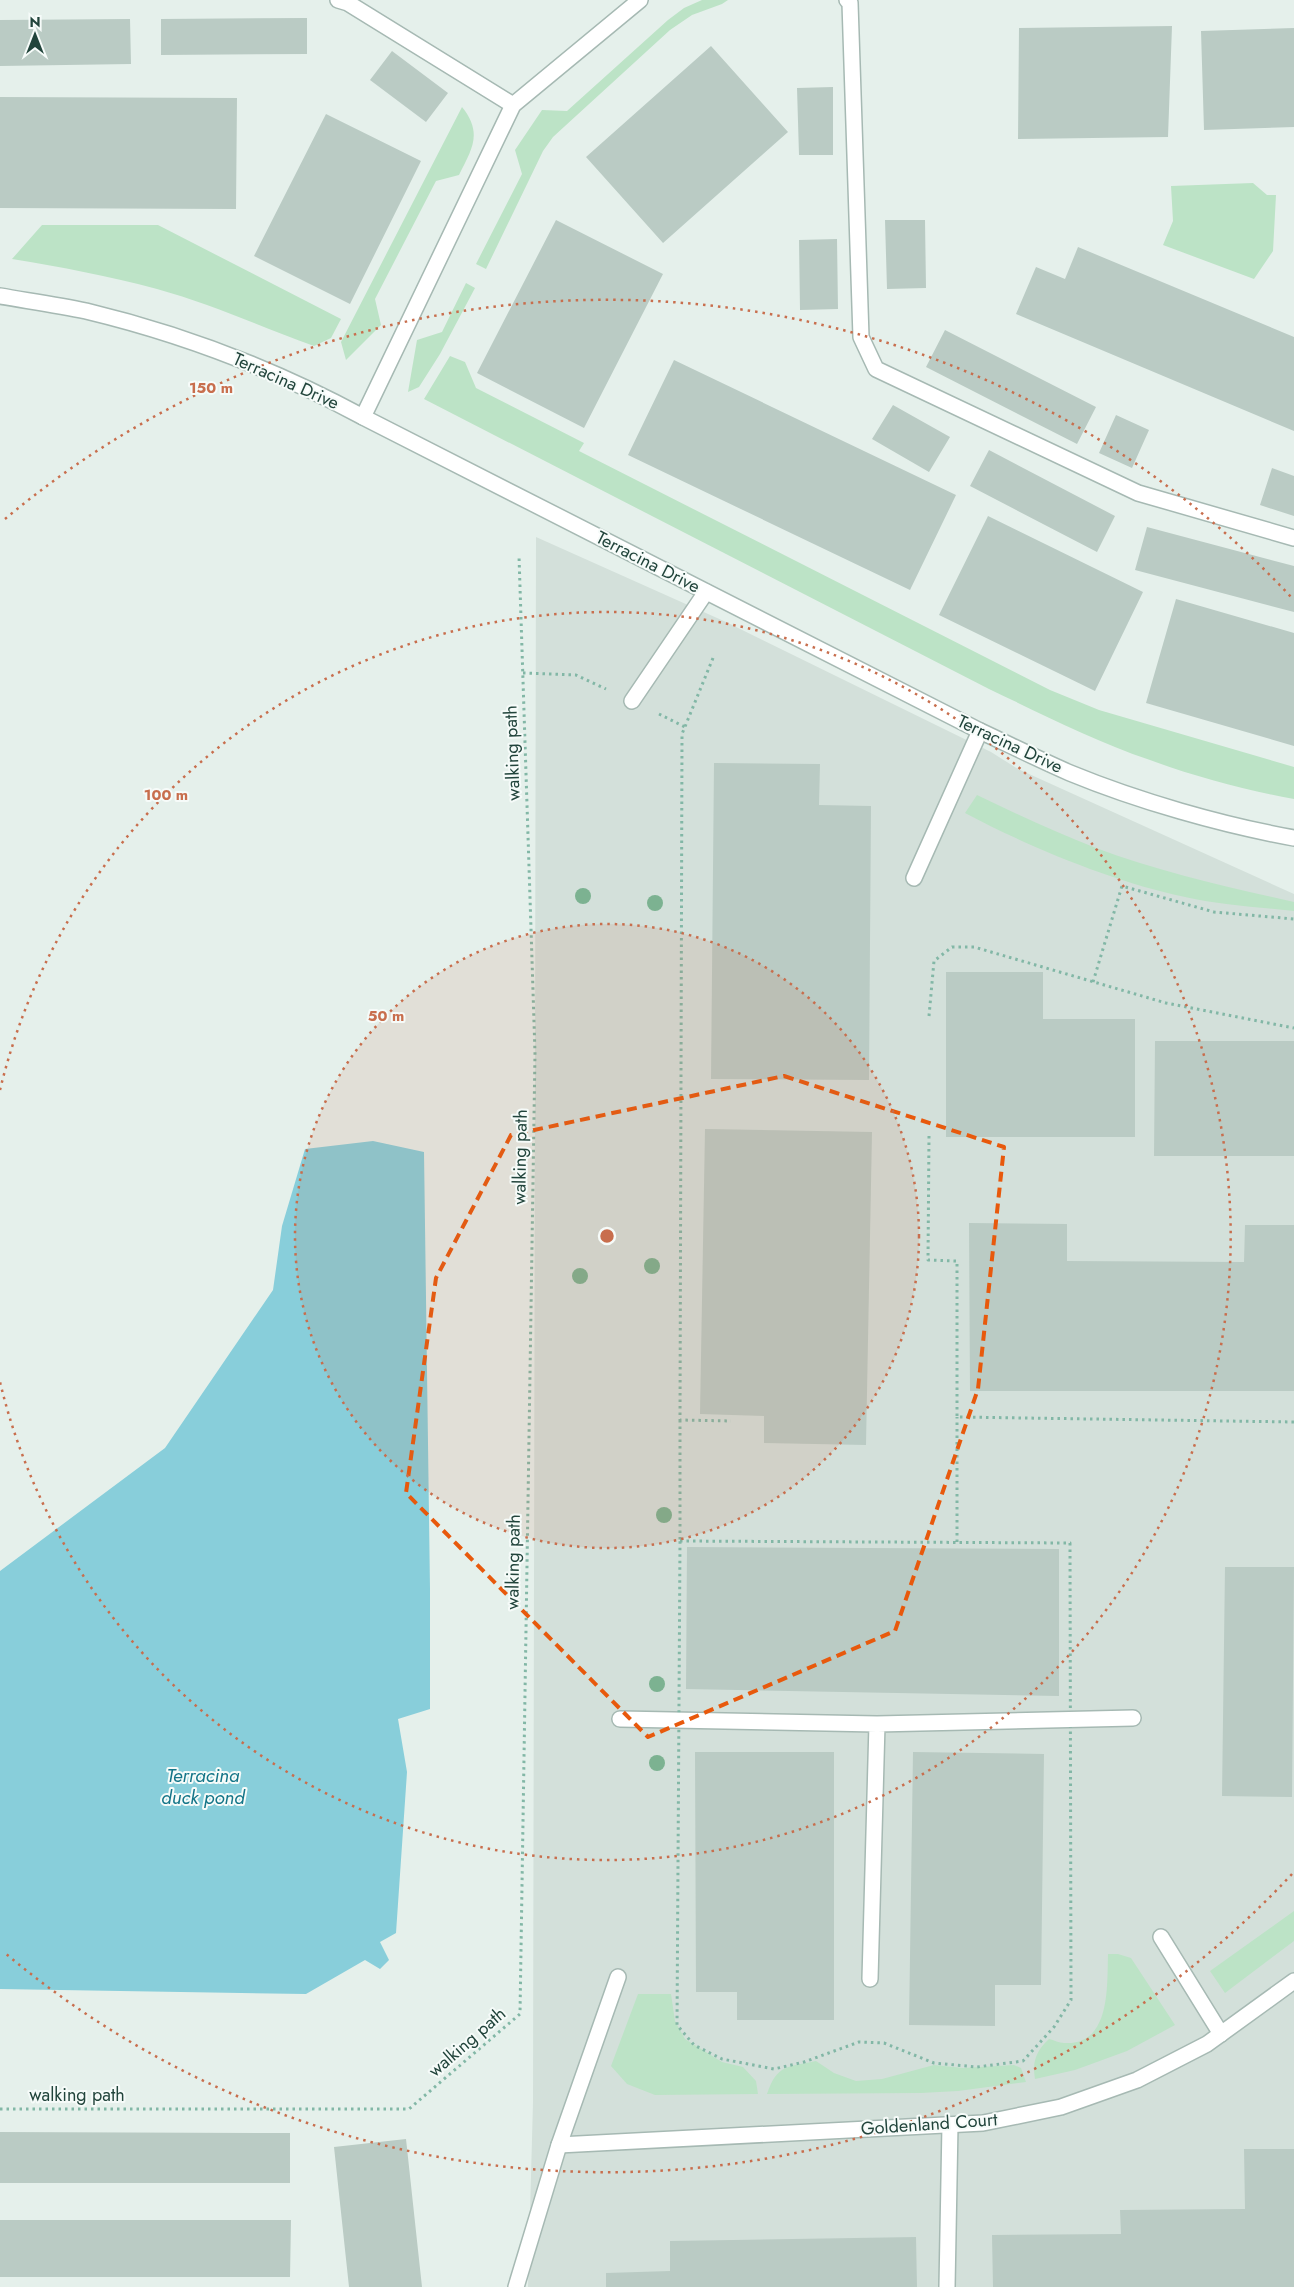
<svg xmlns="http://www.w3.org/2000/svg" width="1294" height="2287" font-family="Jost,sans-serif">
<rect width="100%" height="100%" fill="#e5f0eb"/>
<path fill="#d3e0da" d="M536,537L726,622L991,752L1018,769L1294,894V2287H528L533,2102Z"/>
<path fill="#bce3c6" d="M702,0H728L722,4L692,15L670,30L553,137L543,151L486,269L476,264L522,174L515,150L542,110L567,111L668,20L684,8Z
M462,107C483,133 472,149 459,175L436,181L375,299L381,325L346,360L341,342Z
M1253,183L1267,195H1276L1273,251L1254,279L1163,245L1173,221L1171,186Z
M42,225H158L341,319L331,338L314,346C262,327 211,304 157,289C109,276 61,267 12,259Z
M466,283L475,288L440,354L419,387L408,392L417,340L442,332Z
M450,356L465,362L476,388L584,443L579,451L1050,690L1099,710L1294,767V799C1245,790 1196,777 1150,760C1094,741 1042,714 989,689L424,399Z
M977,795C1016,814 1055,832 1096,848C1160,872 1227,887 1294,902V911C1257,907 1221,905 1185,897C1114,882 1029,847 965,813Z
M1294,1911V1941L1225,1993L1210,1971Z
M1108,1954H1118L1131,1958L1175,2025L1127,2051L1075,2070L1035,2079C1032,2062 1036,2051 1049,2039C1054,2040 1059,2043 1064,2043C1111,2046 1107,1986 1108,1954Z
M638,1994H671L675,2021L685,2039L722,2062L743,2067L756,2081L758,2094L655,2095L627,2084L611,2066Z
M816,2061L834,2073L856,2081L882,2079L934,2065L963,2068L1014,2065L1021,2068L1026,2082L958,2091L921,2093L767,2094C777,2064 788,2067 816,2061Z"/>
<path fill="#88ceda" d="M373,1141L424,1152L430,1589V1709L398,1719L407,1772L396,1933L380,1942L389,1960L380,1969L365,1960L306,1994L0,1989V1571L165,1448L273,1290L282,1226L305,1149Z"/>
<path fill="#bacbc4" d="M307,18V54L161,55V19Z
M130,19L131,64L0,66V20Z
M1172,26L1168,137L1018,139L1019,28Z
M1294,28V127L1204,130L1201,31Z
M711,46L788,132L663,243L586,157Z
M392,51L448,93L426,122L370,80Z
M833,87V155H799L797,88Z
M0,97L237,98L236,209L0,208Z
M326,114L421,161L350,304L254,256Z
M556,220L663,274L584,428L477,373Z
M885,220H925L926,288L887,289Z
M837,239L838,309L800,310L799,240Z
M1078,247L1294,337V431L1016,314L1036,267L1065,279Z
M945,330L1096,407L1077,444L926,367Z
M674,360L956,495L910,590L628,455Z
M893,405L950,437L929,472L872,439Z
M1116,415L1149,430L1132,468L1099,453Z
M989,450L1115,516L1097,552L970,486Z
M1272,468L1294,476V516L1260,505Z
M988,516L1143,592L1095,691L939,615Z
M1147,527L1294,566V612L1135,570Z
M1176,599L1294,633V746L1146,703Z
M714,763L820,764L819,805L871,806L869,1080L711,1079Z
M946,972H1043V1019H1135V1137H946Z
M1155,1041H1294V1156H1154Z
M705,1129L872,1132L866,1445L764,1443V1416L700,1414Z
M969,1223L1067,1224V1261L1244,1262L1245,1225H1294V1391H970Z
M687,1547L1059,1549V1696L686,1689Z
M1225,1567H1294L1292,1797L1222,1796Z
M695,1752H834V2020H737V1992H696Z
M913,1752L1044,1754L1041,1985H995V2026L909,2025Z
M0,2132L290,2133V2183H0Z
M406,2139L422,2287H349L334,2147Z
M1244,2149H1294V2287H993L992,2235L1121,2234L1120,2210L1245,2209Z
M0,2220H291L290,2277H0Z
M916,2237L917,2287H606V2273L670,2271V2241Z"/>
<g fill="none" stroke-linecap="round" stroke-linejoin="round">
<defs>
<path id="lane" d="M338,0L348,3L513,105
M847,0L850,3L861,337L876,369L1138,493L1294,538
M363,417L513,105L640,0
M632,701L706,592
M914,878L980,731
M620,1719L877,1724L1133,1718
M1161,1937L1221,2034
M870,1979L877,1724
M516,2287L559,2145L618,1977
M947,2287L950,2125"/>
<path id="street" d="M0,296C29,301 58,305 86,311C182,334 276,370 363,417L980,731C1010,745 1040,760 1070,773C1138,801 1222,825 1294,838
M559,2145L983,2123L1061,2107L1137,2080L1207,2044L1294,1981"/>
</defs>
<use href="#lane" stroke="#a6b9b3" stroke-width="18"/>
<use href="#street" stroke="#a6b9b3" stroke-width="18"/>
<path stroke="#82b7a6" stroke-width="3" stroke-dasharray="2.5 4" stroke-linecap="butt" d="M713,658L682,734L680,1420L731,1421
M523,673L576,675L606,689
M659,714L685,727
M1093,982L1122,886L1214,912L1294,919
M929,1016L934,961L952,947H974L1166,1003L1294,1028
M929,1136L928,1260L957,1261V1417L1294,1422
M680,1420V1541
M680,1541L1070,1543L1071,2000L1054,2027L1023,2061L977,2067L934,2063L884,2043L859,2042L804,2062L774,2069L722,2059L694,2045L677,2025Z
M957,1542V1417
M0,2109H409L520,2014L535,1053L519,556"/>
<use href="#lane" stroke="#fff" stroke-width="15"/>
<use href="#street" stroke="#fff" stroke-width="15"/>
</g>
<g fill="#7cb291">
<circle cx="583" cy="896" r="8"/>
<circle cx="655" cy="903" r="8"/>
<circle cx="652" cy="1266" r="8"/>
<circle cx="580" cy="1276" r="8"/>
<circle cx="664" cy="1515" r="8"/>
<circle cx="657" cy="1684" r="8"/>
<circle cx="657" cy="1763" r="8"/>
</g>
<path fill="none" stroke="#e8590c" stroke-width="4" stroke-dasharray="10 6" stroke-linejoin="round" d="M784,1076L1004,1147L978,1389L895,1631L648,1737L406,1493L436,1278L511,1135Z"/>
<circle cx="607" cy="1236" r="312" fill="#c86e4d" fill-opacity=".12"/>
<g fill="none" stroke="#c86e4d" stroke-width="2.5" stroke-dasharray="2.5 5">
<circle cx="607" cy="1236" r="312"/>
<path d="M0 1090A624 624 0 1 1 0 1382"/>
<path d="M1292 1874A936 936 0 0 1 5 1953M5 519A936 936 0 0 1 1292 598"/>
</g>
<g text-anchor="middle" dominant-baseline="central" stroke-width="4" stroke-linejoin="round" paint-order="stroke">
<g font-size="18" fill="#21443b" stroke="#f6fbf9">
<text transform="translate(286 381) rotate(24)">Terracina Drive</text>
<text transform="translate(648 562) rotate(27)">Terracina Drive</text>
<text transform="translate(1010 744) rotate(25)">Terracina Drive</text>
<text transform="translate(512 753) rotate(-92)">walking path</text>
<text transform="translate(520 1157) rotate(-89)">walking path</text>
<text transform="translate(513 1562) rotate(-89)">walking path</text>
<text transform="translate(467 2042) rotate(-41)">walking path</text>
<text x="77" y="2095">walking path</text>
<text transform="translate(929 2124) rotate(-4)">Goldenland Court</text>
</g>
<g font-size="19" font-style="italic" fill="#147588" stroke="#f6fbf9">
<text x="203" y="1775">Terracina<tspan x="203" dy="22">duck pond</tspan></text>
</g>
</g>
<circle cx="607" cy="1236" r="8" fill="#c86e4d" stroke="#f6fbf9" stroke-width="2.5"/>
<g font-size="15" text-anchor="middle" font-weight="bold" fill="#c86e4d" stroke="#f6fbf9" stroke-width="4" stroke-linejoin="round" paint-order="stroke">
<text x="211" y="393">150 m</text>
<text x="166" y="800">100 m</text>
<text x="386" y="1021">50 m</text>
</g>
<g transform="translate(35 35)" stroke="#f6fbf9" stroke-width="4" paint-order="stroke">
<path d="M0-4L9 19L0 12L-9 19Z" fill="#21443b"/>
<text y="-8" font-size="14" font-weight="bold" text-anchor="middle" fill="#21443b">N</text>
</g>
</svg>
